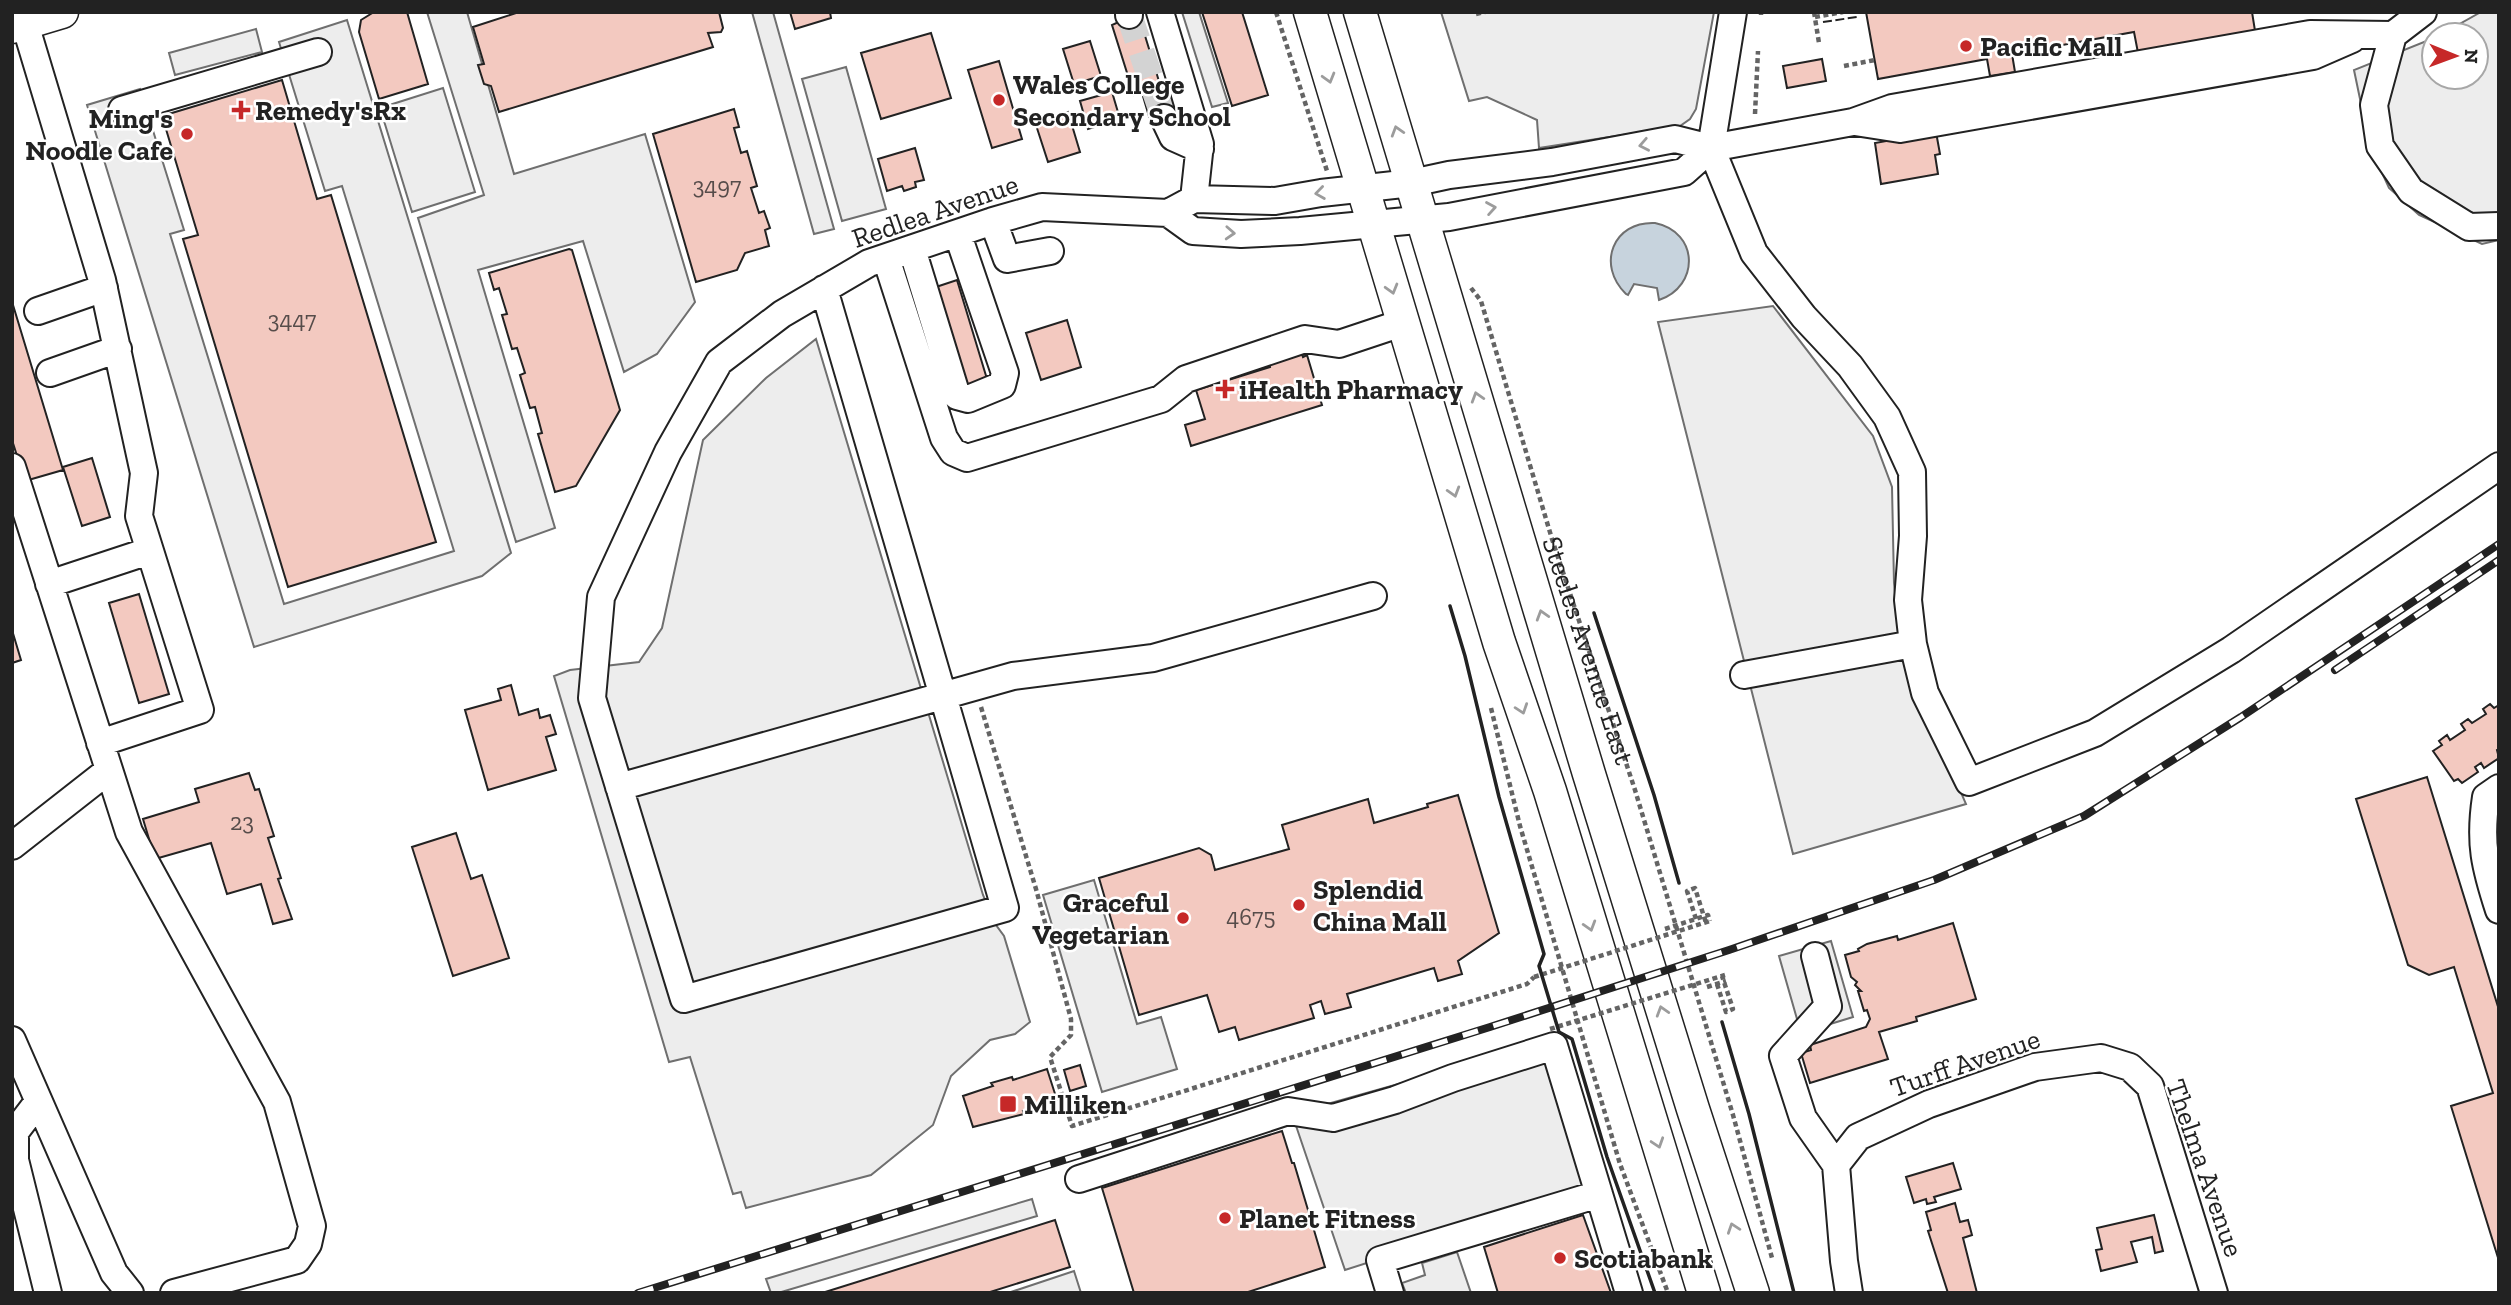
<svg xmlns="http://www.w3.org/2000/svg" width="2511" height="1305" font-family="'Zilla Slab',serif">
<rect width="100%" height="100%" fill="#fff"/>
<path fill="#ededed" stroke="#6f6f6f" stroke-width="2" d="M427,12H467L514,174L645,134L695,302L657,354L624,372L583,241L478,270L555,528L516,542L418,218L484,195Z
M752,12H773L834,229L814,234Z
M1182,12H1199L1228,103L1212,107Z
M1441,12H1714L1696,109L1690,119L1680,126L1539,148L1537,120L1487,97L1469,101Z
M2481,12H2499V240L2482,244L2419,215L2389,188L2370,147L2354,70L2434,38V77H2476V35H2440Z
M347,20L511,553L482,576L254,647L87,105L140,89L184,230L170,234L284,604L454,551L342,186L325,191L279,42Z
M256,29L262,52L175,75L169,53Z
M846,67L886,209L842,221L802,79Z
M443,88L475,192L412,212L380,108Z
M1773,306L1873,436L1892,487L1894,583L1901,654L1966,804L1793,854L1658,322Z
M816,339L983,895L996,925L1004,936L1030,1022L1015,1034L990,1040L951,1076L933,1125L871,1175L746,1208L741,1192L733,1194L690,1057L669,1062L554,676L570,670L639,662L662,628L703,440L766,378Z
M1094,880L1137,1024L1161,1017L1177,1069L1102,1092L1043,895Z
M1831,941L1853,1017L1801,1033L1779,956Z
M1555,1040L1598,1189L1345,1270L1292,1114Z
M1032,1199L1037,1216L778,1293H771L766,1279Z
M1457,1252L1471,1293H1406L1402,1283L1425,1275L1422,1263Z
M1074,1271L1081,1293H1008Z"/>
<path fill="#c7d3dd" stroke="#6f6f6f" stroke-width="2" d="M1655,223C1699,232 1700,286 1659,300L1657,288L1634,284L1628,295L1626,294C1596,265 1613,221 1655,223Z"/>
<path fill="#f3c9c0" stroke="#222" stroke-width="2" d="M374,12H407L428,84L379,99L359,32L361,20Z
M519,12H719L723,28L721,32L708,33L713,47L499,112L491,86L484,84L478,65L484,64L473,27Z
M790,12H830L831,18L795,29Z
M1202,12H1242L1268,95L1232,106Z
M1866,12H2252L2256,37L2139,58L2134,32L2012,54L2015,72L1990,76L1987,59L1878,79Z
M1138,13L1170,117L1151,123L1142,93L1134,95L1112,25Z
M931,33L951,98L881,119L861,53Z
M1090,41L1101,76L1074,84L1063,49Z
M1822,59L1826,81L1787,88L1783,66Z
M999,61L1022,139L992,148L968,70Z
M282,80L317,199L331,195L436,542L288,587L183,239L198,235L162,116Z
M1112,92L1120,119L1088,129L1080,101Z
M734,109L739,127L734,128L741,153L747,151L757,186L751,188L759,213L764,211L770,228L765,230L769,246L745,253L737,270L696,282L653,134Z
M1068,112L1080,152L1048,162L1035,122Z
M1936,132L1940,154L1935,155L1938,174L1881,184L1875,143Z
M915,148L924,180L915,182L916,187L904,191L902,186L887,191L878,159Z
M569,249L572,250L620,410L576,486L555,492L538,434L542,433L535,407L530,408L520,375L525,373L517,348L512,349L502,315L507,314L499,288L494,290L489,273Z
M957,280L987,379L957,388L927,290Z
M13,305L63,470L25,481L12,440Z
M1067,320L1081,367L1041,380L1026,333Z
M1301,352L1303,357L1307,355L1322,405L1191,446L1185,425L1205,419L1196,390L1270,367L1269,362Z
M92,458L110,517L82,526L63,467Z
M139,594L169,694L139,703L109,603Z
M12,630L21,660L12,663Z
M511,685L519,715L538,709L540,718L550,715L556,734L546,737L556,770L488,790L465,710L501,700L498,689Z
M2490,704L2494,708L2499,705V749L2497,750L2499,758L2484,768L2481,763L2475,767L2478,772L2462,783L2458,779L2454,781L2433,751L2442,745L2439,741L2447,735L2450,740L2465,730L2461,724L2468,719L2472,723L2486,714L2483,709Z
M249,773L255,790L259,789L274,836L268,838L281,878L278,879L292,919L273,924L261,884L227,894L211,843L155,859L143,819L199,802L195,789Z
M2427,777L2499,1010V1261L2451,1106L2493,1093L2454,967L2429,975L2408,965L2356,799Z
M1458,795L1499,933L1458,961L1462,974L1438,981L1434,968L1347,994L1351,1007L1325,1014L1321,1001L1310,1005L1314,1018L1239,1040L1235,1027L1219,1032L1207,995L1139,1015L1099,878L1199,848L1211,855L1215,870L1289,849L1282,825L1368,799L1374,823L1428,807L1427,804Z
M456,833L471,879L482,875L509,958L453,976L412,847Z
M1953,923L1976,999L1916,1017L1917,1021L1879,1032L1888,1059L1810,1083L1801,1053L1811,1050L1810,1045L1866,1027L1870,1019L1867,1010L1864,1011L1858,991H1861L1855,985L1857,982L1851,977L1845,955L1859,951L1858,949L1867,944L1897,936L1898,940Z
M1080,1065L1086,1086L1070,1091L1064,1070Z
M1047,1069L1057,1100L1023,1111L1024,1114L973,1127L963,1096L993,1086L991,1083L1012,1077L1013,1080Z
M1282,1131L1292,1163H1294L1325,1267L1245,1293H1134L1102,1188Z
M1953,1163L1961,1189L1934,1197L1936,1202L1927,1204L1926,1199L1914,1203L1906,1177Z
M1955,1203L1960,1222L1968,1220L1972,1235L1963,1238L1977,1293H1948L1928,1231L1931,1230L1926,1212Z
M1583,1215L1611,1293H1498L1484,1247Z
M2154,1215L2163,1251L2155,1253L2152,1237L2131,1242L2137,1262L2101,1271L2096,1250L2102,1249L2097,1228Z
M1055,1220L1070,1267L987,1293H822Z"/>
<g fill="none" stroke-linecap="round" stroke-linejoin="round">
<path stroke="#d3d3d3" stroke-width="26" stroke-dasharray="26 13" stroke-linecap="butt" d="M1129,15L1164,118"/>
<defs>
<path id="minor" d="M1129,12V15
M1160,12L1200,144L1194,199
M1733,12L1711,148L1754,253L1804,317L1850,366L1887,417L1912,472L1913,536L1908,600L1913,644L1925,693L1969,782L2095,733L2231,650L2499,466
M25,24L102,280L144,473L139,516L200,710L100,743
M2393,35L2374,105L2380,146L2411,191L2469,227L2499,226
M122,110L318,52
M1164,118L1173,137L1200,149
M1855,122L1900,129L2313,56L2352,39
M1168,213L1194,199L1275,201L1321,193L1412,183L1449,175L1552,162L1675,139L1711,148L1853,122L1892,108L2310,34L2393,35L2423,12
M993,221L1007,259L1050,251
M912,249L957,396L968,399L1002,385L1005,373L958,235
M886,258L944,438L953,452L967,458L1161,399L1186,379L1305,339L1339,344L1402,323
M824,289L1005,908L684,999L592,698L601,597L668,452L719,362L782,314L869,263L993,221L1042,207L1168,213L1193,231L1241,234L1300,231L1449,217L1684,172L1711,148
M38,311L104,288
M50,373L118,349
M12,467L129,832L277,1102L312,1226L308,1244L297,1260L174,1293
M49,584L149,551
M1744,675L1913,644
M619,787L1013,676L1153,658L1373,596
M2499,788L2486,797C2479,843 2485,867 2499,910
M12,846L109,770
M1815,956L1828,1006L1783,1056L1803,1118L1836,1165L1844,1261L1849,1293
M12,1040L114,1273L130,1293
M38,1102L15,1132V1160L48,1293
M1836,1165L1858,1137L1929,1104L2035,1067L2101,1058L2130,1067L2150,1086L2214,1293
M1079,1179L1288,1111L1333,1118L1395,1100L1453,1078L1554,1046L1629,1293
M1390,1293L1380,1260L1599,1194"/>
<path id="major" d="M1310,12L1499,642L1550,791L1704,1293
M1360,12L1589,774L1693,1109L1753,1293
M12,27L62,12"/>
</defs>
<use href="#minor" stroke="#222" stroke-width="30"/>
<use href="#major" stroke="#222" stroke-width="35"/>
<g stroke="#646464" stroke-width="4.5" stroke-dasharray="5 3.5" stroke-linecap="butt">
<path d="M1276,12L1327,171"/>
<path d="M1761,12V15"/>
<path d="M1814,12L1819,43"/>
<path d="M1476,14L1485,12"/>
<path d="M1815,17L1843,12"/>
<path d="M1844,66L1875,60"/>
<path d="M1755,114L1758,51"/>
<path id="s1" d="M1471,288L1481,301L1552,539L1635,790L1733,1115L1772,1258"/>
<path d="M981,707L1036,889L1071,1019V1035L1050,1057L1072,1126L1527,984L1534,977"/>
<path d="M1491,708L1520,826L1620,1164L1668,1293"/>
<path d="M1696,919L1687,891L1695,888L1706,923"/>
<path d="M1665,929L1708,915L1710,921"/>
<path d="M1717,984L1726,1012L1733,1009L1722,976"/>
<path d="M1707,987L1726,981"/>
</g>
<use href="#minor" stroke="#fff" stroke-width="26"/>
<use href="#major" stroke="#fff" stroke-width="32"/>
<defs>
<path id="rail" d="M2335,670L2499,560
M638,1293L1490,1027L1729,950L1934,880L2084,816L2241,717L2499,544"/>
</defs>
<use href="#rail" stroke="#222" stroke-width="8"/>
<use href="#rail" stroke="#fff" stroke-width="5" stroke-dasharray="16" stroke-linecap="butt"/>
<path stroke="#646464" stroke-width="4.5" stroke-dasharray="5 3.5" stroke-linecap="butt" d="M1534,977L1710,921
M1550,1029L1725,975"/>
<path stroke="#222" stroke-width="2" stroke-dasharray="9 3.5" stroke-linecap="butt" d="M1823,22L1857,17"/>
<path stroke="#222" stroke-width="3.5" d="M1450,606L1465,656L1499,797L1544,954L1539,966L1559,1032L1572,1039L1607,1157L1655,1293
M1594,613L1654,795L1679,883
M1722,1022L1749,1114L1794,1293"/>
</g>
<defs><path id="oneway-chevron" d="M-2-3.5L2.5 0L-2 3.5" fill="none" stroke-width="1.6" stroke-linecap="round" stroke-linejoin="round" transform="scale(1.75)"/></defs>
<g stroke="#9c9c9c">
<use href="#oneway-chevron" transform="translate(1329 78) rotate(74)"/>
<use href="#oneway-chevron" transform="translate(1397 131) rotate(-107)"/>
<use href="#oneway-chevron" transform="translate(1644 145) rotate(169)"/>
<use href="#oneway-chevron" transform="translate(1320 193) rotate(172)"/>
<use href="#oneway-chevron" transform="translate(1491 208) rotate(-10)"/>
<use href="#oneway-chevron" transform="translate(1230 233) rotate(3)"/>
<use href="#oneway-chevron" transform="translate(1392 289) rotate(74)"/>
<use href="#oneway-chevron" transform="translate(1477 397) rotate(-107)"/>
<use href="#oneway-chevron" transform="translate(1454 492) rotate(73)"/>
<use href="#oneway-chevron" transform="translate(1542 615) rotate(-107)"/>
<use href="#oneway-chevron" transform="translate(1522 709) rotate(71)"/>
<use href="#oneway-chevron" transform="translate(1590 926) rotate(73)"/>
<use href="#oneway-chevron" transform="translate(1662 1011) rotate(-107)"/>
<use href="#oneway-chevron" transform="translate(1658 1143) rotate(72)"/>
<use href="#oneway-chevron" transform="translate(1733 1228) rotate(-109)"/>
</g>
<g fill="#c62828" stroke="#fff" stroke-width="2.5">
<circle cx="1966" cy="46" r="7"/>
<circle cx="999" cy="100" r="7"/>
<path d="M237.5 99.5h7v7h7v7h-7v7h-7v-7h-7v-7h7z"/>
<circle cx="187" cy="134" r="7"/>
<path d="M1221.5 378.5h7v7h7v7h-7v7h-7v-7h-7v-7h7z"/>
<circle cx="1299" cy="905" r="7"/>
<circle cx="1183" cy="918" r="7"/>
<rect x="999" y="1095" width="18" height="18" rx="3.5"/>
<circle cx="1225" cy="1218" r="7"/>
<circle cx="1560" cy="1258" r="7"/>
</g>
<g text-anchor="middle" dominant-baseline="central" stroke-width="5" stroke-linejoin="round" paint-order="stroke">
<g font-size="24" fill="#564c4a">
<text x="717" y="185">3497</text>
<text x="292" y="319">3447</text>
<text x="242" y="821">23</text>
<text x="1251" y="916">4675</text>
</g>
<g font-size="28" font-weight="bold" fill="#222" stroke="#fff" text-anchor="start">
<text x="1980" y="46">Pacific Mall</text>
<text x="1013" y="84">Wales College<tspan x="1013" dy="32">Secondary School</tspan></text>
<text x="255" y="110">Remedy'sRx</text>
<text x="173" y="118" text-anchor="end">Ming's<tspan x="173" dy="32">Noodle Cafe</tspan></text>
<text x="1239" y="389">iHealth Pharmacy</text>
<text x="1313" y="889">Splendid<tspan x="1313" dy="32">China Mall</tspan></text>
<text x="1169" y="902" text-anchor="end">Graceful<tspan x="1169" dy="32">Vegetarian</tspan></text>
<text x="1024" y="1104">Milliken</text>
<text x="1239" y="1218">Planet Fitness</text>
<text x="1574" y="1258">Scotiabank</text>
</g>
<g font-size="28" fill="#222" stroke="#fff">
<text transform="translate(935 211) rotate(-19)">Redlea Avenue</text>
<text stroke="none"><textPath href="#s1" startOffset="382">Steeles Avenue East</textPath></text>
<text transform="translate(1965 1063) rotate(-19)">Turff Avenue</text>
<text transform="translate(2205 1168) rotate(71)">Thelma Avenue</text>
</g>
</g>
<rect width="2511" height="1305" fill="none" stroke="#222222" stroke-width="28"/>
<g transform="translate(2455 56) rotate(91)"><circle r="33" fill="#ffffff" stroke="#a7a7a7" stroke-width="2"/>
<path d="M0-5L12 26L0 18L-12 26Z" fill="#c62828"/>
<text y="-10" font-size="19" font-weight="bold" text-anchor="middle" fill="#222222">N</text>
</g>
</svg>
